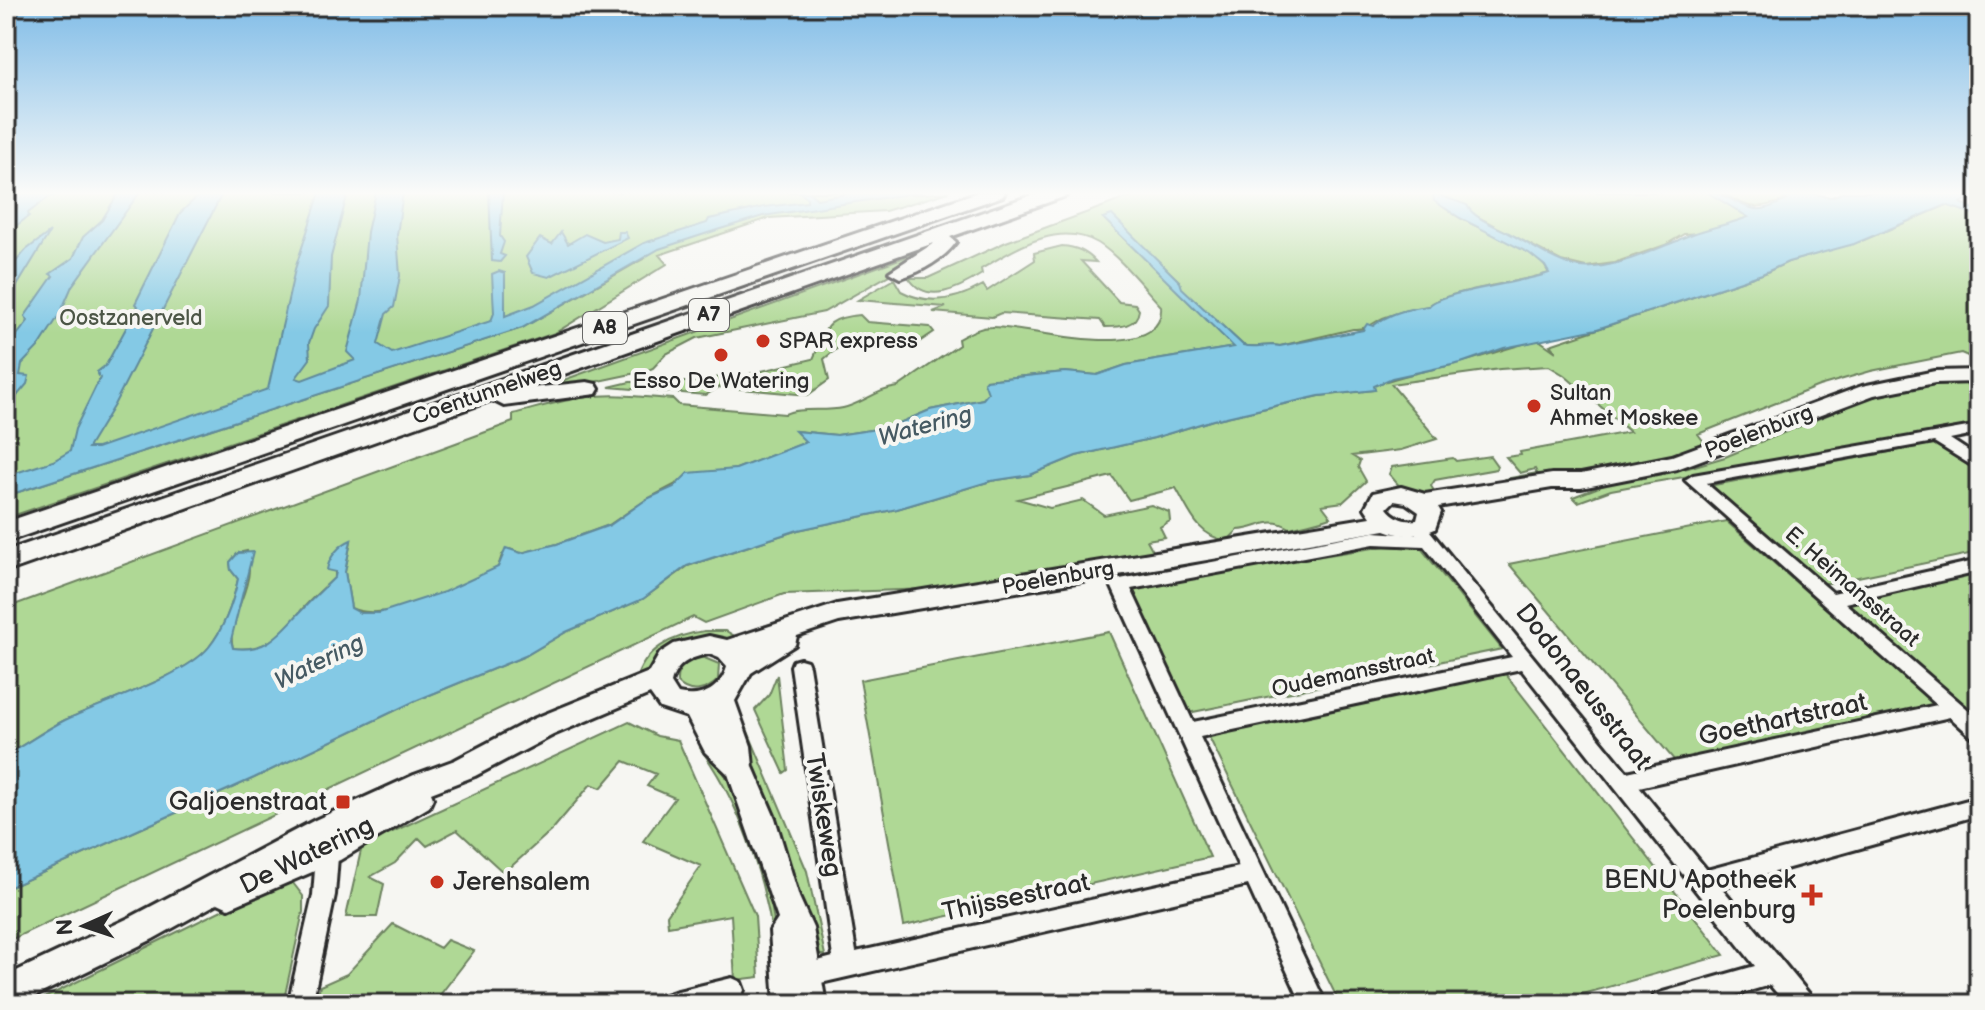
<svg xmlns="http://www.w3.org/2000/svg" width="1985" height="1010" font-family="'Balsamiq Sans',sans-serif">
<rect width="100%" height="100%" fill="#f6f6f2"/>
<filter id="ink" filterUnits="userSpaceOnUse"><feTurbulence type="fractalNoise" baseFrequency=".0125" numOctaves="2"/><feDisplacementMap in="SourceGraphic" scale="16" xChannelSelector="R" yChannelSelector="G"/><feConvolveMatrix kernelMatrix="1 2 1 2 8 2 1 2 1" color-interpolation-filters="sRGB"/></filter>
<g filter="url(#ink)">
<path fill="#afd895" stroke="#6d8260" stroke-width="2" d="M6,192H908L910,195L949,192L885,211L769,218L659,255L667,264L555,333L6,518V496L522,328L645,258L585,290L6,489Z
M1143,192H1707L1749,217L1702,233L1684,234L1665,245L1614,263L1586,267L1561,261L1433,193L1435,201C1444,207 1452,214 1462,219C1489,235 1534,244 1549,273C1523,282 1442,291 1429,306C1414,308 1398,312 1383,318C1372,323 1368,330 1353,329L1280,346C1267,343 1256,349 1243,345L1181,288L1180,282L1112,216L1103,218L1235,347L1126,365L1097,375L1065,372L986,380L989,393L983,399L930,410L890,427L837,435L797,431L807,442L736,469L695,474L647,499L609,525L557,544L521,553L510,549L502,555L498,567C468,585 383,625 351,608L345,572L351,541L335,554V577C323,589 309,600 298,614C280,636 264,652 233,648C226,621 248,597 249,571C249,564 248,557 247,551L238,553L230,562L231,570L238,579C233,603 225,627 209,647C186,676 101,703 65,720C45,730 26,744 6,755V608L513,422V414C537,408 562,400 586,397C614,393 644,397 673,399L679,405L785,414C798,407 826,412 843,408C862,404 877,389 898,387L959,345L958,339C969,333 979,327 992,327C1025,326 1166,368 1161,306C1144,288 1119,256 1098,243C1058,220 1015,249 981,269L982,274C960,288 927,306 909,278H928L1006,242Z
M1720,192H1774L1787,200C1751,210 1754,210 1720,192Z
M1947,205L1979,216V234L1969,238L1979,242V252L1975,253L1979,255V361L1961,353L1871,371L1819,386L1698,434L1708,447L1590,473L1510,483L1505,479L1537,473L1535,469L1520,473L1506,457L1521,455L1520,452L1630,432L1564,375L1549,366L1500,369L1391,384L1437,439L1401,450L1352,456L1360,461L1358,467L1366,481L1343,502L1322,505L1331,517C1318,522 1303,524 1290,528C1268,515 1260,529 1238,530L1227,541C1197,536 1190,512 1176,488L1129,500L1112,476L1018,499L1050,508L1083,500L1104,515L1151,505L1169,512L1170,521L1160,527L1165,537L1147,540L1159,562L989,587L784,594L704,623L693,617L6,942V889L254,778L415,701L525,656L566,632L643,599L688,566L798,530L897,509L991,481L1030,475L1076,456L1154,438L1213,420L1320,396L1375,390L1373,386C1401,374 1430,371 1459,363C1486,356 1512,346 1539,340L1556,352L1550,345L1765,273L1788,262L1864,240Z
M1062,246C1076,247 1086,251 1096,262L1081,261L1119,302L1135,304L1139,310C1137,327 1119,327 1105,327L1100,320L1001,313L992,317L933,312L946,307L858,300L894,279L901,291C929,306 957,300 983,285L987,291L1035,260L1034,253Z
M927,249L931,251L824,312L697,338L666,354L653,368L646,371L551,391L547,386Z
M860,315L867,322L930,327L934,332L907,350C867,332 860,329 824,359L829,380L808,395L719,387L706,395L609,387L630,382H694L720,377L732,382L751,379L749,374L813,359C827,330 821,318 860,315Z
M1979,378V426L1649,483L1611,490L1578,502L1573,497L1612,482L1688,468L1725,457L1871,397L1948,381Z
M1937,443L1979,472V552L1829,583H1820L1709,486Z
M1490,456L1497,466L1496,469L1435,480L1431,486L1437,496L1401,488L1389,474L1392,467L1453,458L1456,461Z
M1726,521L1937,706L1680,767L1509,564Z
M1386,546L1421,548L1502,649L1188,713L1129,586Z
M1979,572V722L1843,601Z
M705,631H726L745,642L721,641L649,673L635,683C643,650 672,635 705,631Z
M1109,632L1210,857L904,926L860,680Z
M702,657L719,664L718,680C706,692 689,695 677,682C676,666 688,660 702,657Z
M1504,672L1724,955L1547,1004H1340L1208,735Z
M777,675L788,770L784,773L755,710L769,695Z
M629,722L657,736L678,740L755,916L759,977L735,980L731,915L668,926L667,915L701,866L643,841L675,798L647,786L656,774L624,761L601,788L591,784L553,829L504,873L457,830L427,846L419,838L395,863L370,877L384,884L377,917H346L362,846Z
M746,727L807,871L825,955H813L747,761L739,730Z
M702,745C752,797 776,900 778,970C769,894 746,811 700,748Z
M293,883L303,896V912L283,1004H32L264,889Z
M393,924L440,948L447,940L474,951L433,1004H316L320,986L347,974Z"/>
<path fill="#84c9e5" stroke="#608a9b" stroke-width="2" d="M6,192H64L49,197L28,213L29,216L16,226L6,241V222L18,207L17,203L6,202Z
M119,192H140L72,286L60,314L40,345L22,364L20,375L29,376L27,384L6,409V349L28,321L25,316L53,276L50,274L73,258L83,237L102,220Z
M202,192H223L114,405L88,448H97L268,389L295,269L320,192H348L331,257L329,306L314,329L309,343L310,359L296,378L302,380L355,360L347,352L361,300L367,232L376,192H403L397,235L400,276L394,307L386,314L378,344L392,353L491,321L494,313L492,274L499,271L505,273V316L534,305L644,243L707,223L709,219L764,207L807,202V198L799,192H809L817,199L857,192H922L763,216L717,230L659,249L522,328L6,496V476L53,461L70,451L75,429L100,378L97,372L106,365L138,306L135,304L180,213Z
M489,192H503L500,236L504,242L500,254L505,256L500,262L492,261Z
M1707,192C1727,192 1743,211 1762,209C1771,208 1779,203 1787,200L1774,192H1803L1831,197L1844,192H1979L1961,203L1979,211V216L1946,205L1854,244L1788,262L1762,274L1597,329L1504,348L1461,363L1392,378L1374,386L1375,390L1319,396L1213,420L1154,438L1076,456L1030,475L991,481L897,509L798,530L687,566L643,599L566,632L525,656L415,701L254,778L6,889V755C26,744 45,730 65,720C101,703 186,676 209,647C224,628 233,603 238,579L231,570L230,562L238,553L253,552L231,640L233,648C268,653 281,632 303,609C313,598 324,588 335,577L336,572L327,570C329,557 339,545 351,540L345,572L351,608L360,613H379L444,592L498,567L506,548L521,553L557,544L610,525L647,499L674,487L688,473L736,469L806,442L795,431L837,435L890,427L930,410L983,399L988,393L984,382L986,380L1065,372L1097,375L1126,365L1234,347L1103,218L1112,215L1180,282L1182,288L1243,345C1256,349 1267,343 1280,346L1363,330L1367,324L1373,326C1388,314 1410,308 1429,306C1442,291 1523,283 1549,273L1545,266L1529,253L1460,218L1434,201L1433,193L1467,205C1473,218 1495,226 1507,232C1528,243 1551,260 1574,266C1606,273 1648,252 1677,241C1692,231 1726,226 1748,217Z
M50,232L6,304V273L26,250Z
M561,232L568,244L585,234L603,242L618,239L619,232H625L628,238L549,277L533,273L526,257L540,238L552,244Z"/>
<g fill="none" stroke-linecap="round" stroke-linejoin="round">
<defs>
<path id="street" d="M1979,425V433L1950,439L1979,458V470L1934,442L1706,483L1833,593L1979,560V572L1845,603L1979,719V739L1972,737L1950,717L1639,787L1707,870L1979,797V815L1721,887L1810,995L1813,1004H1786L1770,985L1704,1004H1651L1654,995L1663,992L1755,966L1521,669L1200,737L1326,1004H1302L1248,885L799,988L791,984L787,976L791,968L833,957L791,666L793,661L800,659L807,661L809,666L856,952L1239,867L1111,585L1114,581L1120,579L1374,532L1416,535L1424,529L1430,531L1627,772L1937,705L1685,480L1693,475ZM1374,544L1424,546L1512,657L1193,722L1131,589Z
M328,834L336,837L339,844L335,895L312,1004H288L313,895L317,844L320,837Z
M732,978L741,982L744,990L741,998L732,1002L662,1004L665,995L674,992Z"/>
<path id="secondary" d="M1979,370V382L1935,383L1874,395L1677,469L1581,488H1552L1438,507L1441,512L1435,529C1417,537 1403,537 1385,530L839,622L797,636L795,645L751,673L735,701L751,746L753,767L775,818L799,897L813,928L826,1004H775L770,931L778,919L728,774L705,752L687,717L660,708L650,694L553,735L475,776L431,793L433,798L429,807L340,860L229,908L218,903L153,939L19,1004H6V976L131,917L315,820L414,775L455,760L533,719L649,672L660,653L674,644L709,636L727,640L837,604L1371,517L1365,508L1373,493L1401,487L1425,494L1552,474H1581L1672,456L1862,386L1935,371ZM1394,501L1406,503L1419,512L1417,520C1404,522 1395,518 1387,508ZM709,654L719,658L727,667C720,690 701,699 678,694L671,683C676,664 690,657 709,654Z"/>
<path id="highway" d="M978,192H1005L1003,196L6,542V522Z
M1041,192H1068L1066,196L950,237L956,242C944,259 920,273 900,278L889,272L934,243L522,389L587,382L596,384L599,389L596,394L504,406L492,400L6,572V551Z"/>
</defs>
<use href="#street" stroke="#2b2b2b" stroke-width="6"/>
<use href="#secondary" stroke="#2b2b2b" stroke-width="6"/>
<use href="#highway" stroke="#2b2b2b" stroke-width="6"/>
<use href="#street" fill="#f6f6f2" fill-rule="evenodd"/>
<use href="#secondary" fill="#f6f6f2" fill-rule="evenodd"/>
<use href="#highway" fill="#f6f6f2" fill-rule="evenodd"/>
</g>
</g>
<linearGradient id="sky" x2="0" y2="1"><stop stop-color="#80bce7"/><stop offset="0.58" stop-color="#fbfbf9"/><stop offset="1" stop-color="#fbfbf9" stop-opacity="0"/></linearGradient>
<rect width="1985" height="333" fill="url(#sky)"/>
<g fill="#c8321e" stroke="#f6f6f2" stroke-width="3">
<circle cx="763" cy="341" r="8"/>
<circle cx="721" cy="355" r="8"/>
<circle cx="1534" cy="406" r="8"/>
<rect x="335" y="794" width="16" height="16" rx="4"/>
<circle cx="437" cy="882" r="8"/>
<path d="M1808 883h8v8h8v8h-8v8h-8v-8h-8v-8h8z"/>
</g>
<g text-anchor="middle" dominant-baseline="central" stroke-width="8" stroke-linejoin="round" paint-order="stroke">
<g fill="#f6f6f2" stroke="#686867" stroke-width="2">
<rect x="689" y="299" width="40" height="32" rx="6"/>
<rect x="583" y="312" width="44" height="32" rx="6"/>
</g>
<g font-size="20" font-weight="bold" fill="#2b2b2b">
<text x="709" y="315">A7</text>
<text x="605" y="328">A8</text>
</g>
<g font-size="22" fill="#4c5646" stroke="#f6f6f2">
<text x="131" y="318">Oostzanerveld</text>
</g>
<g font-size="22" fill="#2b2b2b" stroke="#f6f6f2" text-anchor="start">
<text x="779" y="341">SPAR express</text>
<text x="721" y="381" text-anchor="middle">Esso De Watering</text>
<text x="1550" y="393">Sultan<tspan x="1550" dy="25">Ahmet Moskee</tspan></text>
</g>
<g font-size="22" fill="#2b2b2b" stroke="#f6f6f2">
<text transform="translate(487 393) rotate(-19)">Coentunnelweg</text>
<text transform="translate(1759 432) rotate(-21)">Poelenburg</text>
<text transform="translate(1058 578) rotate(-10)">Poelenburg</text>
<text transform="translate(1852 587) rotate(41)">E. Heimansstraat</text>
<text transform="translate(1353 673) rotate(-12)">Oudemansstraat</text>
</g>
<g font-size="24" font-style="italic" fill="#465a63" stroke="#f6f6f2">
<text transform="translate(925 426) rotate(-15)">Watering</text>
<text transform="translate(319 662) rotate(-26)">Watering</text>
</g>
<g font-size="26" fill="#2b2b2b" stroke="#f6f6f2">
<text transform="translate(1583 687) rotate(52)">Dodonaeusstraat</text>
<text transform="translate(1783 720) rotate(-12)">Goethartstraat</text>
<text transform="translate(823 815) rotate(81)">Twiskeweg</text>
<text transform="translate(307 856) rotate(-26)">De Watering</text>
<text transform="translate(1016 898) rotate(-12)">Thijssestraat</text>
</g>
<g font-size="26" fill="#2b2b2b" stroke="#f6f6f2" text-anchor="end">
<text x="327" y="802">Galjoenstraat</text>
<text x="1796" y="880">BENU Apotheek<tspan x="1796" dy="30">Poelenburg</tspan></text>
<text x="453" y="882" text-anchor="start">Jerehsalem</text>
</g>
</g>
<rect width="1985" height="1010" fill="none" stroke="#f6f6f2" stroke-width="32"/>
<rect x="16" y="16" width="1953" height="978" fill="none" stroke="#2b2b2b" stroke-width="3" filter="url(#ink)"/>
<g transform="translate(84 926) rotate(267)" stroke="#f6f6f2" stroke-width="6" paint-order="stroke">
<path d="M0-6L14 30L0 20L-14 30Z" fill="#2b2b2b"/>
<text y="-12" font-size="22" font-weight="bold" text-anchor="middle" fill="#2b2b2b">N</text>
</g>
</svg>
